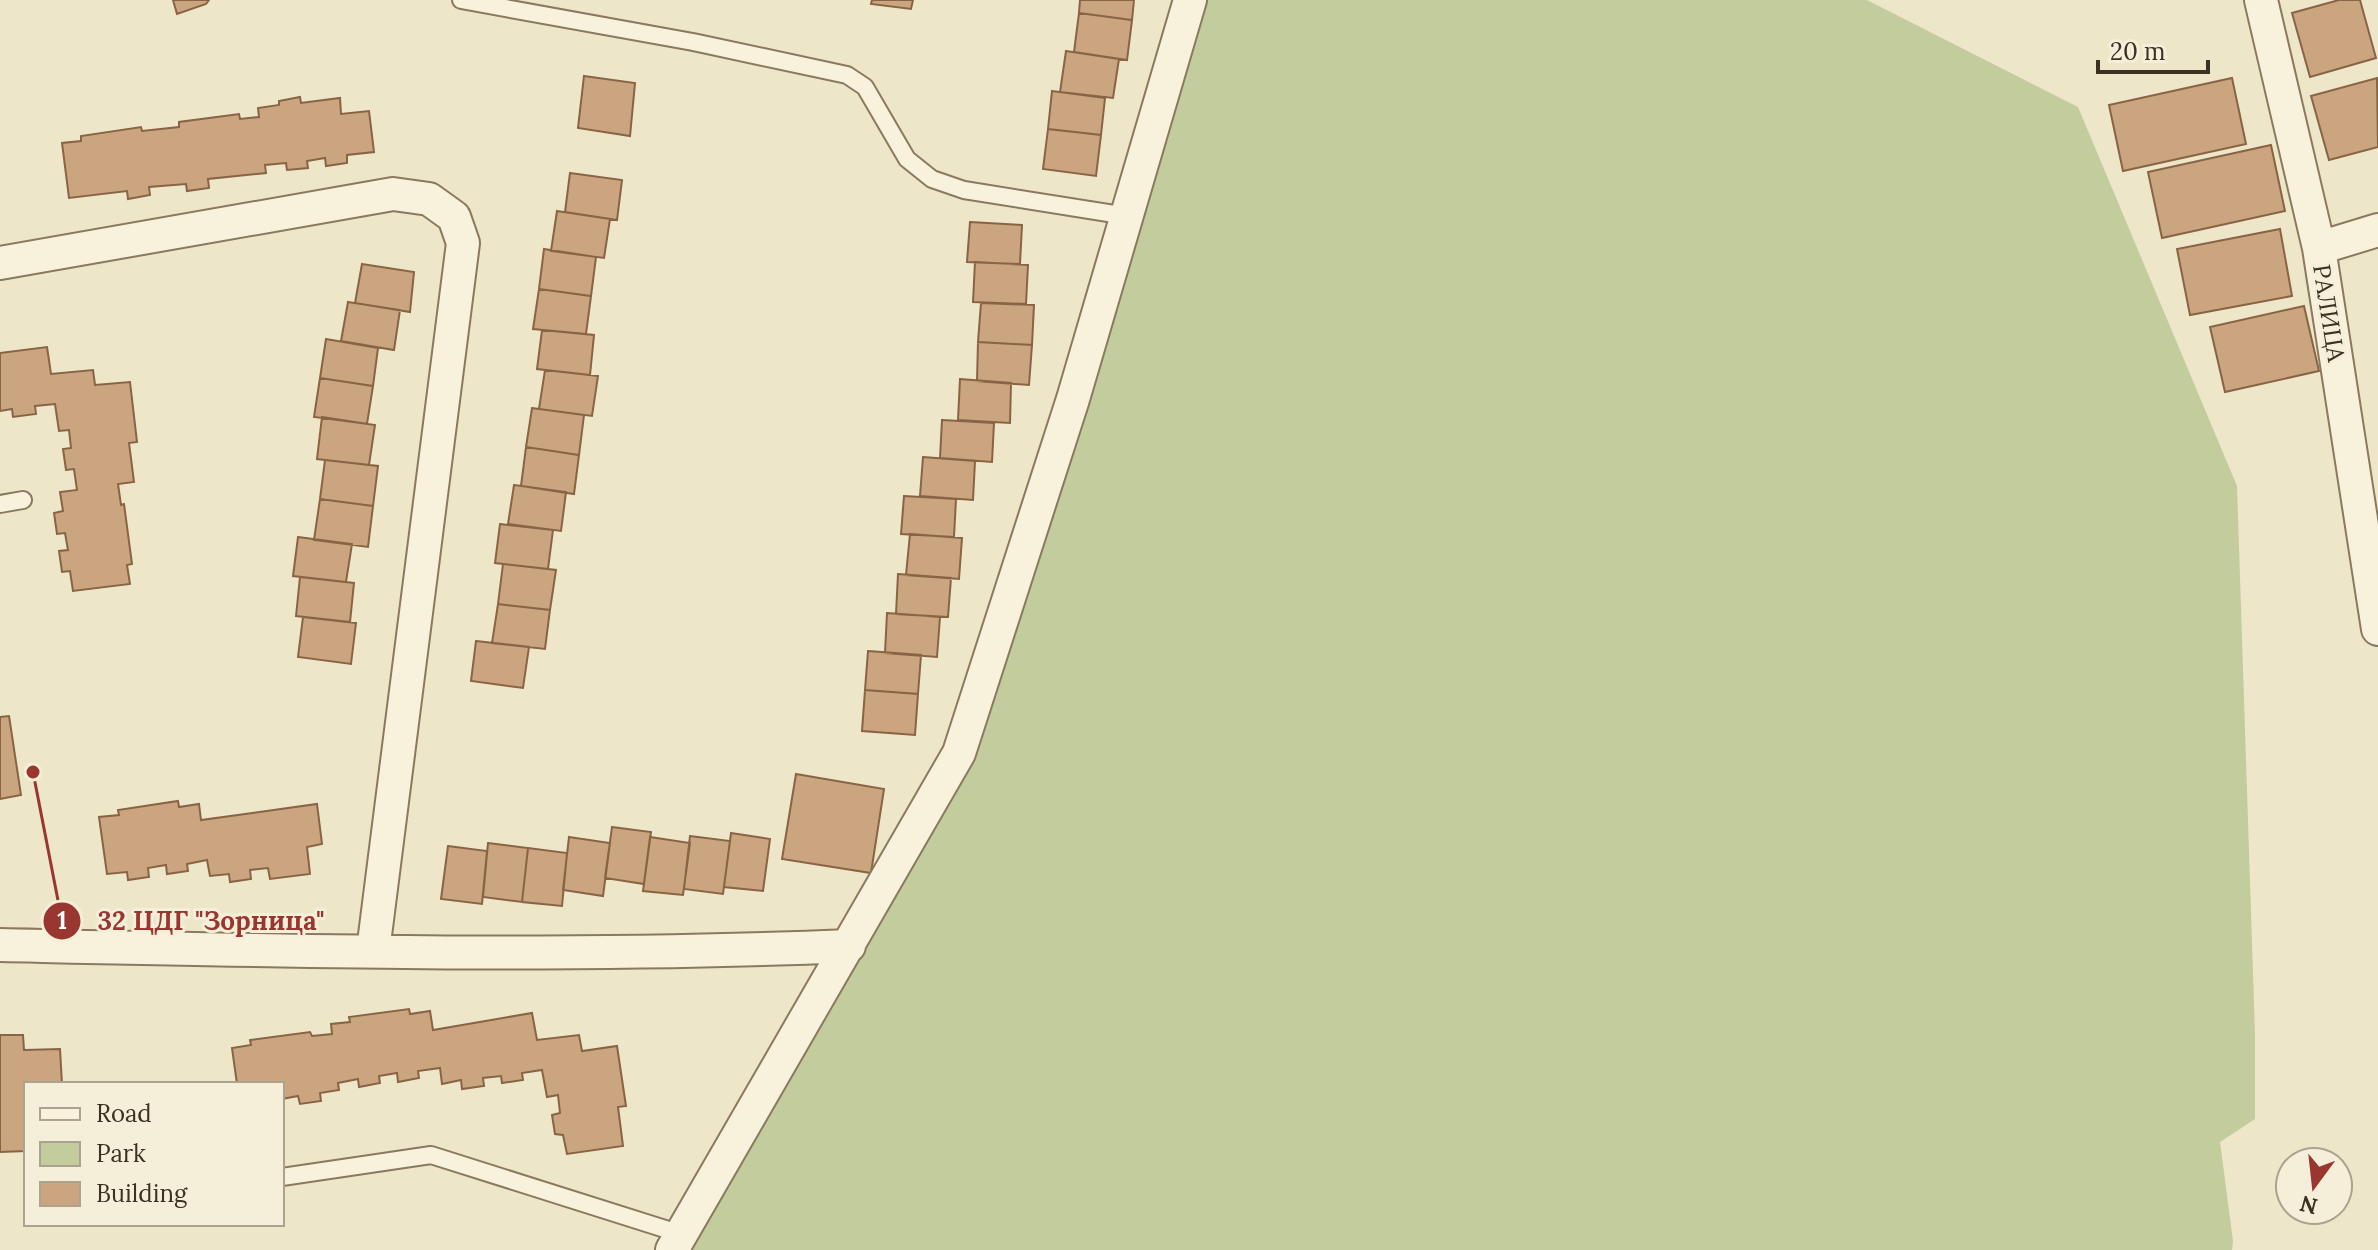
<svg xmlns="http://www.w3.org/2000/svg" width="2378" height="1250" font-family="Lora,serif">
<rect width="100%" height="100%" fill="#eee6c9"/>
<path fill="#c3cc9d" d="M1207,0H1867L2078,107L2237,486L2255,1034V1119L2220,1142L2233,1241L2232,1250H691L975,760L1088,404Z"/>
<path fill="#cba580" stroke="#896444" stroke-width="2" d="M173,0H209L206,4L177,14Z
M872,0H913L911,9L871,4Z
M1080,0H1134L1132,20L1079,13Z
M2339,0H2360L2376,58L2310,77L2292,13Z
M1079,13L1132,20L1127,60L1074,52Z
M1066,51L1119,59L1113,98L1060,92Z
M584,76L635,83L630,136L578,128Z
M2232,78L2246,144L2123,171L2109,105Z
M2377,78L2378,147L2329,160L2311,96Z
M1052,91L1105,98L1101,135L1048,129Z
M300,97L301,103L340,98L341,114L369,111L374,152L347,155V163L326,166L325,158L307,161L308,168L287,170L286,163L265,165L266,173L208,179L209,188L187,191L186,184L149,187L150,195L128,199L127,191L69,198L62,143L81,141V136L141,127L142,131L179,127V122L239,114L240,119L259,117L258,108L279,105V101Z
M1048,129L1101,135L1096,176L1043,169Z
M2271,145L2285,211L2162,238L2148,172Z
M570,173L622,180L617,220L565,212Z
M557,211L610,219L604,258L551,251Z
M970,222L1022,225L1020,264L967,262Z
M2280,229L2292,296L2190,315L2177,249Z
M544,249L596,257L591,296L539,289Z
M975,262L1028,265L1026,304L973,302Z
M362,264L414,272L410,312L355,303Z
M539,289L591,296L586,334L533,329Z
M348,302L400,310L394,350L341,341Z
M981,303L1034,305L1032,345L978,342Z
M2304,306L2319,371L2225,392L2210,327Z
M542,330L594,335L590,375L537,369Z
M326,339L378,348L373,386L320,378Z
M978,342L1032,345L1029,385L977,381Z
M47,347L51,374L93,370L95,385L130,382L137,442L129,443L134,482L118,484L121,505L124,504L132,564L127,565L130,584L73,591L70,571L62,572L59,551L68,550L65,533L57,534L54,513L63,511L60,492L77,490L74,469L66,470L63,449L71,448L69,430L59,431L55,404L35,406L36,414L13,417L12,409L0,411V353Z
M545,370L598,376L592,416L539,409Z
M320,378L373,386L367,424L314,417Z
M960,379L1011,383L1010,423L958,420Z
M532,408L584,415L579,455L526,447Z
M322,417L375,425L369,465L317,459Z
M942,420L994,423L992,462L940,458Z
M526,447L579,455L574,494L521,486Z
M923,457L975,461L973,500L920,496Z
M325,460L378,466L373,506L320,499Z
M514,485L566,492L561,531L508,524Z
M904,496L956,499L954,537L901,534Z
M320,499L373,506L368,547L314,540Z
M500,524L553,530L548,569L495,563Z
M910,534L962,538L959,579L906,575Z
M298,537L352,544L346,582L293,576Z
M503,564L556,570L550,610L498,604Z
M898,574L951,578L948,617L896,614Z
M300,577L354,583L350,622L296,616Z
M498,604L550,610L545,649L492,643Z
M887,613L940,617L937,657L885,653Z
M303,617L356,623L351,664L298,657Z
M476,641L529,647L523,688L471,681Z
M868,651L921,655L918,694L865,690Z
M865,690L918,694L915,735L862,731Z
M9,716L21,795L0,799V717Z
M796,774L884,789L871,873L782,859Z
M178,801L179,807L199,804L201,820L317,804L322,844L307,847L310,874L270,879L268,868L250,870L251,879L230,882L229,874L210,876L207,860L187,864L188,871L167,874L166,865L148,868L149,877L128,880L127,872L107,874L99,817L119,815L118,810Z
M612,827L651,832L644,884L605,878Z
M731,833L770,839L763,891L724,887Z
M690,836L730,841L723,894L684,889Z
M569,837L610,843L603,896L563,890Z
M650,837L690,843L683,895L643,891Z
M488,843L528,848L522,902L483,897Z
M448,846L487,851L482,904L441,899Z
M528,848L567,853L562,906L522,902Z
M409,1009L410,1014L430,1011L433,1030L532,1013L537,1040L579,1035L582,1051L617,1046L626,1106L618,1107L623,1146L567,1154L563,1135L555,1134L552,1115L560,1113L558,1095L547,1097L542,1070L522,1073L523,1080L502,1083L501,1076L483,1078L484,1086L462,1089L461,1080L442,1084L440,1068L418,1071L419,1078L398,1082L397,1073L379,1076L380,1083L359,1087L358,1079L338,1083L339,1090L320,1093L321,1101L300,1104L298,1096L282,1099V1084H237L232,1048L251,1045L250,1040L310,1032L312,1036L332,1034L331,1024L350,1022L349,1017Z
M0,1035H23L24,1050L60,1049L62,1084H26V1151L0,1152Z"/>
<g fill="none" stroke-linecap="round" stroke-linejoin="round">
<defs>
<path id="lane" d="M461,0L693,42L847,75L865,87L907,159L932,179L964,190L1127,216
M0,504L23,500
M282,1177L431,1155L681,1234"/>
<path id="street" d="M2261,0L2319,248L2378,629
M2319,248L2378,230
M0,263L393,194L429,199L454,217L463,243L373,951
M0,945C283,951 566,958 849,946
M672,1250L959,753L1073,399L1190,0"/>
</defs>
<use href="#lane" stroke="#8a795e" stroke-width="20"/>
<use href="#street" stroke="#8a795e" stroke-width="36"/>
<use href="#lane" stroke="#f8f2dd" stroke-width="16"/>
<use href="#street" stroke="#f8f2dd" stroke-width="32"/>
</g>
<g text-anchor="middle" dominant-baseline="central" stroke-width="6" stroke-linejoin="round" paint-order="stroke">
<g font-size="24" fill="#3b3021" stroke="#f5efd9">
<text transform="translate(2329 313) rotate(81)">РАЛИЦА</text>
</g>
</g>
<path fill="none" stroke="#98362f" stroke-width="3" d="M33 772L62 921"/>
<g fill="#98362f" stroke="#f5efd9" stroke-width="3">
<circle cx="33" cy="772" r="8"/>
<circle cx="62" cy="921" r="20"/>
</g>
<g font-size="24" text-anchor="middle" font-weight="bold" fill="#fff">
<text x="62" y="929">1</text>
</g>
<g font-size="26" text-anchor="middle" font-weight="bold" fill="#98362f" stroke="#f5efd9" stroke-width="6" stroke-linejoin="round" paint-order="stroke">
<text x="211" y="930">32 ЦДГ "Зорница"</text>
</g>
<rect x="24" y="1082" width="260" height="144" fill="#f5efd9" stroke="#aba38f" stroke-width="2"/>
<rect x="40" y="1108" width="40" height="12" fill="#f8f2dd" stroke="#aba38f" stroke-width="2"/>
<text x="96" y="1122" font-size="24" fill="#3b3021">Road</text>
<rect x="40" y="1142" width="40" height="24" fill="#c3cc9d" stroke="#aba38f" stroke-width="2"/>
<text x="96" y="1162" font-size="24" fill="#3b3021">Park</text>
<rect x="40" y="1182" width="40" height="24" fill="#cba580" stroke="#aba38f" stroke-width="2"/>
<text x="96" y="1202" font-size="24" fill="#3b3021">Building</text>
<g transform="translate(2314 1186) rotate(195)"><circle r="38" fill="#f5efd9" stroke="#aba38f" stroke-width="2"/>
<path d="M0-6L14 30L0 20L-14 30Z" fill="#98362f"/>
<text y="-12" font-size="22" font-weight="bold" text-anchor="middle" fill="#3b3021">N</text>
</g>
<path d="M2098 60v12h110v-12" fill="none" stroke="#3b3021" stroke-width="4"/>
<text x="2110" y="60" font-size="24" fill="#3b3021" stroke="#f5efd9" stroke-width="6" paint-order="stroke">20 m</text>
</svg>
